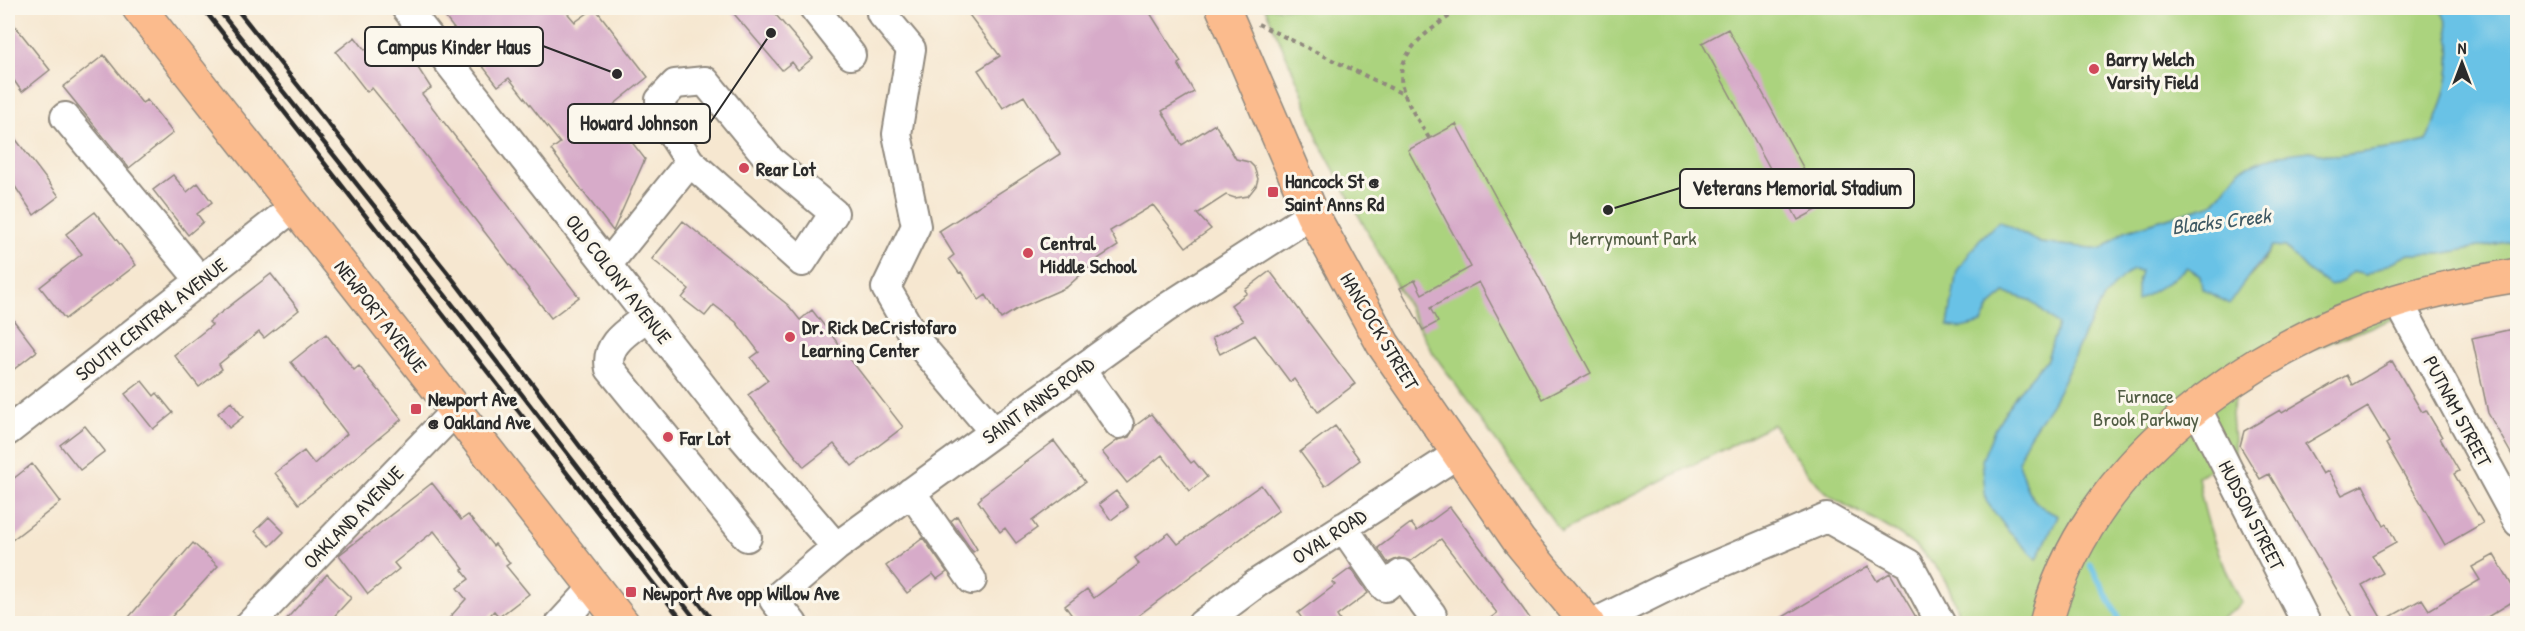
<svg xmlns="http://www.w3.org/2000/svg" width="2525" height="631" font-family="'Patrick Hand',sans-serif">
<rect width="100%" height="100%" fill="#fbf7ec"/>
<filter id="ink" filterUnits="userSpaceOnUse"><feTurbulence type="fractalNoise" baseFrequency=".0167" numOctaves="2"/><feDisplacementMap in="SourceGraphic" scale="12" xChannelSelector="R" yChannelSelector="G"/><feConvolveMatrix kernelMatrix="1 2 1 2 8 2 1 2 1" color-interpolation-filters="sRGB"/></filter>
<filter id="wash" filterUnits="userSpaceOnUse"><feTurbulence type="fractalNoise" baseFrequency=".008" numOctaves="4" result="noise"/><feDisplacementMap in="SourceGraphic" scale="24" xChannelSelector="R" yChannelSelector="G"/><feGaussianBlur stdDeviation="1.35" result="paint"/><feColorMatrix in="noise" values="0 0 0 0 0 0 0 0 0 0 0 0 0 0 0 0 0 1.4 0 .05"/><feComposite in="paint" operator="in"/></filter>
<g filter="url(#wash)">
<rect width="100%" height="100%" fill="#f6e7d0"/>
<path fill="#abd37e" stroke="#6b7f54" stroke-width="1.5" d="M1265,8H2441C2442,13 2446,19 2447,25C2457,66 2445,105 2426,141L2403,147L2336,156L2309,151L2240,169L2213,204L2125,231L2102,249L2040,243L1999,221L1957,271L1948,326L1982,323L1990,306L2005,293L2030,300L2058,325L2047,359L2016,395L1995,428L2037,559L2058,516C2039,507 2029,499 2023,478C2022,473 2018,466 2019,461C2024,436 2044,418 2055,397C2078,354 2091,299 2132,269L2142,270L2137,286L2167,283L2187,267L2200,275L2237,290L2261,265L2272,246L2285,247L2309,272L2343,281L2353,272L2366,275L2409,254H2440L2512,241L2517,235V285L2439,301L2293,357L2236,395L2232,413L2235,456L2198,476C2204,522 2221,562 2242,603L2216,623H1960C1950,568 1919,544 1871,518C1859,512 1846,506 1835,499C1809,480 1790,449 1773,424L1561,532L1433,353L1319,142L1301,89Z"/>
<path fill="#69c2e6" stroke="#4a7688" stroke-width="1.5" d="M2441,8H2517V235L2512,241L2440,254H2409L2366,275L2353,272L2343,281L2331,286L2309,272L2285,247L2272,246C2259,266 2241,283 2230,304L2202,289L2200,275L2187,267L2167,283L2137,301V286L2141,271L2132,270C2091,299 2078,354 2055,397C2044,418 2024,436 2019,461C2018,466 2022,473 2023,478C2029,499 2039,507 2058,516L2037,559L2009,532L1986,501L1982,460L1995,428L2016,395L2047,359L2058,325L2030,300L2005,293L1990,306L1982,323L1961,328L1948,326L1957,271L1979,240L1999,221L2040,243L2102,249L2125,231L2213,204L2240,169L2274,156L2309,151L2336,156L2403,147L2426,141C2445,105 2457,66 2447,25C2446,19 2442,13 2441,8Z"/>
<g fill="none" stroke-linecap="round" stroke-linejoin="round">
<path stroke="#69c2e6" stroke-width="6" d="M2090,564L2122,624"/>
</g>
<g id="blocks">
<path fill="#d7abc9" d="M438,8H563L575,22L595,8L648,77L607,110L645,159L613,231L551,150L560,143L509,78L498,86Z
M729,8H770L813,58L798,70L792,62L782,70Z
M964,8H1147L1181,62L1178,64L1194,92L1162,111L1182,145L1215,124L1236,159L1249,162L1254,167L1258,179L1256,186L1248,196L1235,198L1226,195L1197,214L1211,229L1186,247L1153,205L1110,231L1118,246L1099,258L1067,287L1017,309L1001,319L986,295L979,300L961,272L959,273L949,259L954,255L939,231L1060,154L1024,96L1003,108L978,70L1000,56Z
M8,17L50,70L22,92L8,72Z
M1728,29L1824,206L1798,220L1702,43Z
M388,32L411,62L413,60L431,88L422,94L579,297L551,318L395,116L372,88L367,92L336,52L355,37L365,50Z
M104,55L142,103L147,100L173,133L129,168L63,87Z
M1456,124L1591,373L1542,399L1479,282L1430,308L1438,322L1423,330L1400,288L1415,280L1422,294L1471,267L1408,150Z
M8,129L59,196L34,215L8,176Z
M173,175L187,192L198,183L212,202L197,214L203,222L188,235L153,190Z
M95,212L136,265L65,319L40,287L82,254L66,234Z
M683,221L788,305L800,320L812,310L903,427L852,466L834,444L804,467L748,395L768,380L751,358L759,352L736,322L714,305L705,316L682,298L689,289L652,259Z
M1270,271L1355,384L1318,412L1294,379L1290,382L1255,335L1220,354L1212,338L1243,321L1231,305L1247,293L1245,290Z
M271,274L299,310L264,338L259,332L219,364L222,369L199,387L174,355L212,325L209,322Z
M8,313L37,351L8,374Z
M2517,328V464L2488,413L2472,338Z
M326,334L354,370L359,366L402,419L299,504L275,473L304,451L314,464L347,434L291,362Z
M2392,361L2422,412L2426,410L2442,437L2440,438L2459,471L2454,474L2483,523L2445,545L2386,444L2389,442L2368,407L2305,444L2323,474L2328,471L2342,495L2363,485L2384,526L2387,524L2396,542L2372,555L2383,573L2362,585L2383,621L2422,599L2429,610L2480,580L2472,567L2494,555L2517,594V599L2476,624H2357L2269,474L2260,479L2240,446L2244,431L2280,410L2282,413L2347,375L2352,385Z
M142,381L154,396L157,393L173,413L153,429L125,394Z
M231,402L243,417L229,428L218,413Z
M1151,414L1191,463L1194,461L1207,477L1190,491L1162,455L1127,483L1102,452L1118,440L1129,437L1135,426Z
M85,426L105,451L80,470L60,445Z
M1335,426L1360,460L1325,486L1300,452Z
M1054,441L1085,482L1032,521L1037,528L1016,543L1005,528L1000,532L978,501L982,497L981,496Z
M32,464L61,502L8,543V483Z
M432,483L461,520L468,515L493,546L495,544L510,563L506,566L529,594L499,617L494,611L482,624H444L466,599L457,588L469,579L462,570L464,569L434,531L394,563L399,569L368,594L339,555Z
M1261,485L1279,510L1127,624H1078L1065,606L1087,589L1094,598L1139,564L1135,558L1169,533L1178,544Z
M1116,491L1128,507L1111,520L1099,504Z
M1450,507L1502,577L1501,578L1534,624H1483L1497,613L1441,539L1411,561L1399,558L1388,563L1378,548L1411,523L1417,531Z
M957,516L977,549L973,552L951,521Z
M269,517L284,532L270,546L255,531Z
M923,538L947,572L937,579L933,574L907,593L886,566Z
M193,543L218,566L165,624H123Z
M1868,566L1877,581L1890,573L1920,624H1771Z
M1351,568L1368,593L1337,616L1342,624H1306L1298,613L1335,585L1332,582Z
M327,574L351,598L327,624H282Z"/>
</g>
</g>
<g filter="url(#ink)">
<use href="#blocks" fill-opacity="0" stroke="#90897e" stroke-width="1.5"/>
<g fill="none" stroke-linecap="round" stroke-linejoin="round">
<defs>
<path id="minor" d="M406,8L738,432L836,547
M814,8L851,55
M882,8L881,13L911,49L897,134L916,226L886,288L916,340L994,432
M705,81L770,160L834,213L802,262L690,162L665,123L660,100L675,84Z
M65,117L200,280
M608,264L690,162
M2398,301L2518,522
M648,316C629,331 604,343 610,369L747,537
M1081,370L1119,424
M2196,407L2307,624
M8,431L294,207
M911,492L972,580
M1343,527L1383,585L1385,587L1401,574L1432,615
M250,624L456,410
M560,624L594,587
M793,624L774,600L836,547L994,432L1166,308L1312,214
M1202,624L1257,583L1459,453
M1592,624L1685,578L1827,518L1909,564L1941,624"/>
<path id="major" d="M139,8L623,624
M1223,8L1312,214L1383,344L1519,541L1588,624
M2046,624C2084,465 2249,347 2397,301C2436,289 2477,282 2518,275"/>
</defs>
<use href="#minor" stroke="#90897e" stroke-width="32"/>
<use href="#major" stroke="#90897e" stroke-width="36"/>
<path stroke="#90897e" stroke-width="4" stroke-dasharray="4.5 4.5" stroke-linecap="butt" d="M1258,24L1405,95
M1429,138C1421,125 1412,112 1406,98C1386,54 1432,29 1461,8"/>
<use href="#minor" stroke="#fff" stroke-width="28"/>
<use href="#major" stroke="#fbbb8d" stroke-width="33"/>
<path stroke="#2b2b2b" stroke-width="4.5" d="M203,8L685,624
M217,8L456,309L699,624
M236,8L451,277L715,624"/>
</g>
</g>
<g fill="#d1495b" stroke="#fbf7ec" stroke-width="2">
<circle cx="2094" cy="69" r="6"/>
<circle cx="744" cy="168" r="6"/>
<rect x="1267" y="186" width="12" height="12" rx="3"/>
<circle cx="1028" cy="253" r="6"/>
<circle cx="790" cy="337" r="6"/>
<rect x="410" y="403" width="12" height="12" rx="3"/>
<circle cx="668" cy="437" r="6"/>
<rect x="625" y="586" width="12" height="12" rx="3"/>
</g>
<g text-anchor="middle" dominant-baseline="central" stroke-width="6" stroke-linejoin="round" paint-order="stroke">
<g font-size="20" font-weight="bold" fill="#2b2b2b" stroke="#fbf7ec" text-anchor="start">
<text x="2106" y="58">Barry Welch<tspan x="2106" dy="23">Varsity Field</tspan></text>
<text x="756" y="168">Rear Lot</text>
<text x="1285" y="180">Hancock St @<tspan x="1285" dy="23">Saint Anns Rd</tspan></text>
<text x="1040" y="242">Central<tspan x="1040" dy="23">Middle School</tspan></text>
<text x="802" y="326">Dr. Rick DeCristofaro<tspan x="802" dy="23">Learning Center</tspan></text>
<text x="428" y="398">Newport Ave<tspan x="428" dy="23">@ Oakland Ave</tspan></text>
<text x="680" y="437">Far Lot</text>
<text x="643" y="592">Newport Ave opp Willow Ave</text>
</g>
<g font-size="20" fill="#515d44" stroke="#fbf7ec">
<text x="1633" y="237">Merrymount Park</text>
<text x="2146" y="395">Furnace<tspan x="2146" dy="23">Brook Parkway</tspan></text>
</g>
<g font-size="20" fill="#2b2b2b" stroke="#fbf7ec">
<text transform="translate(619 279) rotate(52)">OLD COLONY AVENUE</text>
<text transform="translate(381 316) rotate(52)">NEWPORT AVENUE</text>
<text transform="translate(151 319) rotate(-38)">SOUTH CENTRAL AVENUE</text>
<text transform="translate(1380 331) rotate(59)">HANCOCK STREET</text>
<text transform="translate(1038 400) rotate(-36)">SAINT ANNS ROAD</text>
<text transform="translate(2458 411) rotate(62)">PUTNAM STREET</text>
<text transform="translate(2252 515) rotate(63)">HUDSON STREET</text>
<text transform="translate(353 517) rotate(-46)">OAKLAND AVENUE</text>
<text transform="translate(1329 536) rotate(-33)">OVAL ROAD</text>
</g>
<g font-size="21" font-style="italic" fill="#3e5863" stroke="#fbf7ec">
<text transform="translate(2221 221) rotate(-7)">Blacks Creek</text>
</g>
</g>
<path fill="none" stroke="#2b2b2b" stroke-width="2" d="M617 74L543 46M771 33L710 123M1608 210L1680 188"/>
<g fill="#2b2b2b" stroke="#fbf7ec" stroke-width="2">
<circle cx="617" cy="74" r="6"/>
<circle cx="771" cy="33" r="6"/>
<circle cx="1608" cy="210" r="6"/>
</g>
<g fill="#fbf7ec" stroke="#2b2b2b" stroke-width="2">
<rect x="365" y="27" width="178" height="39" rx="6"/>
<rect x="568" y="104" width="142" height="39" rx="6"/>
<rect x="1680" y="169" width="234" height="39" rx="6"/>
</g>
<g font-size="21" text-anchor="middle" font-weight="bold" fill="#2b2b2b">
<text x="454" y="54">Campus Kinder Haus</text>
<text x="639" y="130">Howard Johnson</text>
<text x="1797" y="195">Veterans Memorial Stadium</text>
</g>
<rect width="2525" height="631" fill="none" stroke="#fbf7ec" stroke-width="30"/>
<g transform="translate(2462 63)" stroke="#fbf7ec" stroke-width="4.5" paint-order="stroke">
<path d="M0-4.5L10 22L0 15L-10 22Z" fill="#2b2b2b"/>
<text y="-9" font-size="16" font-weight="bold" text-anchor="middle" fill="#2b2b2b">N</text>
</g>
</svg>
